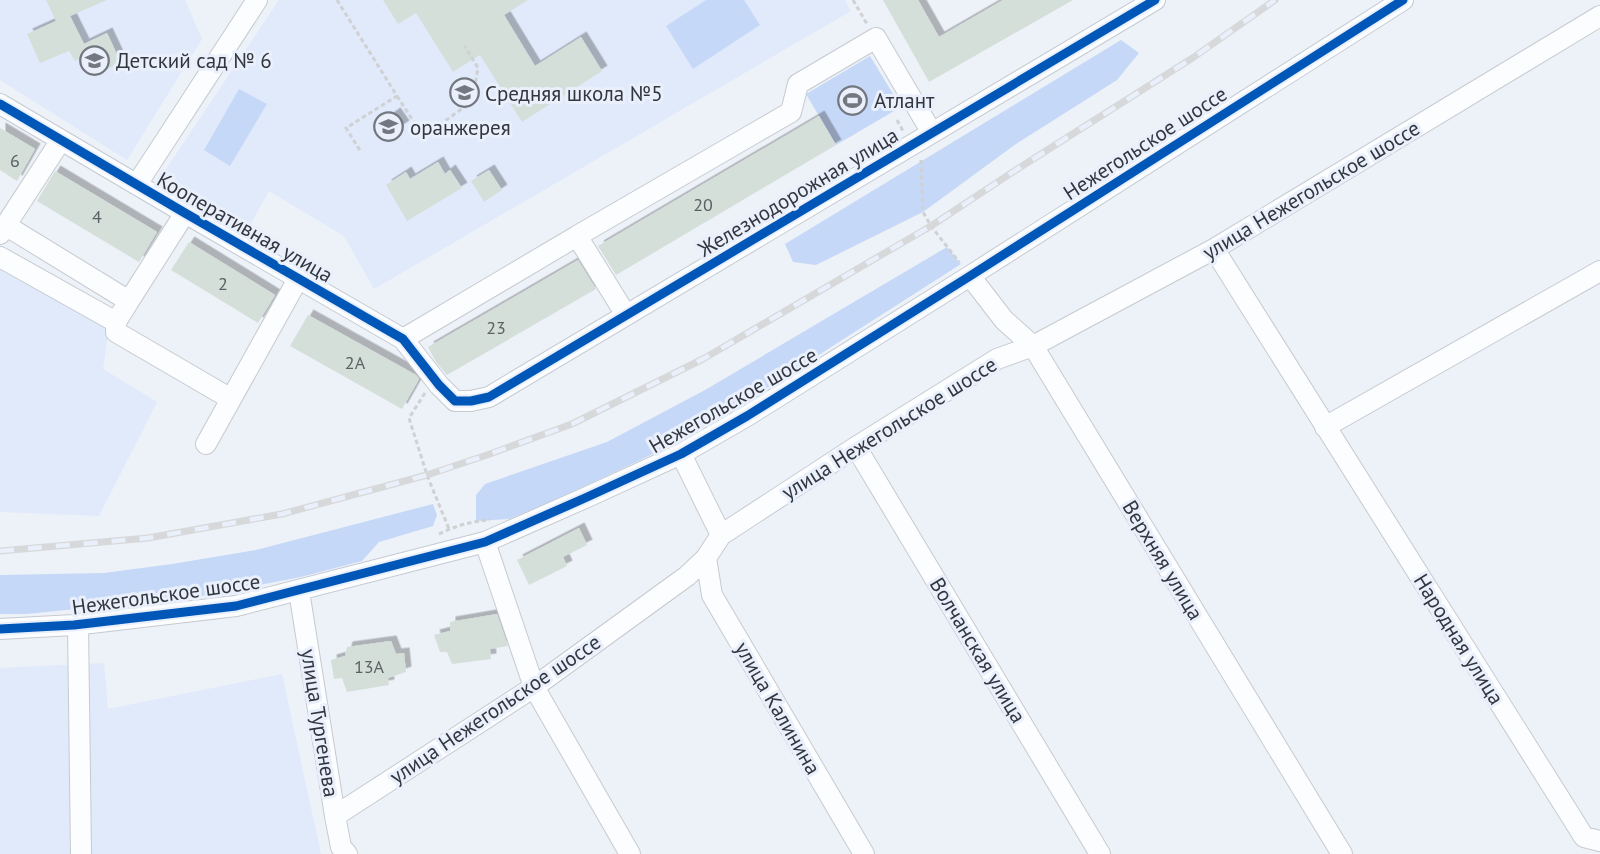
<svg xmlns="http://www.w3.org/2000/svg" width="1600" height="854" font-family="'PT Sans',sans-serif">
<defs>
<filter id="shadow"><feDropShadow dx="5.5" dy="-5.5" stdDeviation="0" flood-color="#0004"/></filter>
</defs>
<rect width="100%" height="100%" fill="#edf1f8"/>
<path fill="#e0eafb" d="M0,0H185L202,39L127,160L0,80Z
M279,0H845L851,11L374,289L344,236L269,191L248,228L162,175Z
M0,264L109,325L103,369L157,402L99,516L0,512Z
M104,663L108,709L282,674L321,854H0V668Z"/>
<path fill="#c6d8f8" d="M706,0H744L760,25L693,69L666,26Z
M1121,40L1139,53L1117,80L1016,144L923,212L816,265L793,262L785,244Z
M870,56L901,107L836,145L806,94Z
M239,89L267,104L230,166L204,150Z
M947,247L961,264L725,415L653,454L554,501L509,519L476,521V495L485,484L607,442L705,390Z
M433,504L437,515L433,526L379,542L362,561L301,577L202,596L27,614H0V575L104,573L172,564L256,550Z"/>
<path fill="#d5dfd9" filter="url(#shadow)" d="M46,0H107L70,16L84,44L107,33L121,63L96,74L88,55L75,61L69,51L40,63L27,34L56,21Z
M383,0H528L504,15L535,66L581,37L602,71L522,122L480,55L453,72L416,13L398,24Z
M883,0H918L939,37L1003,0H1073L929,82Z
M395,113L404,126L382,140L374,128Z
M819,116L836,145L616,275L598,246Z
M0,128L35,149L17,181L0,170Z
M438,162L445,174L450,170L462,188L407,221L386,185L406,172L410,179Z
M489,170L502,190L484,202L471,181Z
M55,171L157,232L139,262L37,201Z
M189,242L275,295L258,323L171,270Z
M578,260L596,289L447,375L436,362L428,347Z
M308,315L416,375L419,379L402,409L290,346Z
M579,528L587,545L563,557L567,566L529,585L517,560Z
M497,614L508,646L490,649L491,659L452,664L447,652H440L434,635L450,631V622Z
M391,641L396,654L404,653L406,672L388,678L389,685L347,692L342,678L334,679L331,660L345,656L347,647Z"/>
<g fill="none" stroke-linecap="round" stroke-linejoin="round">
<defs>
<path id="minor" d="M0,104L185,213L403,339L439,385L455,401H471L489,397L1155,0
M137,184L257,0
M5,225L129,301L185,213
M0,234L61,140
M1214,249L1584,837L1600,841
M0,257L116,322
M970,276L1004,320L1033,346L1342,854
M129,301L116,322V332L231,399
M626,315L577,236L791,112L798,84L876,38L932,133
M403,339L577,236
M1325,427L1600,271
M206,444L298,279
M856,447L1100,854
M681,454L721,535
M485,542L534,687L630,854
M706,558L712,595L864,854
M299,591L335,816L341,847L347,854
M78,624L81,854
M0,629L74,625L236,606L485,542L585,498L681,454L747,416L970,276L1403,0
M335,816L534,687L687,576L706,558L721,535L856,447L997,359L1033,346L1214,249L1600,16"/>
</defs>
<use href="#minor" stroke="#c6cad1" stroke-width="22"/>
<path stroke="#cfd1d3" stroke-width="3" stroke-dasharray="4.5 3" stroke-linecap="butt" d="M337,0L397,96L346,128L361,152
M853,0L867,24
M397,96L423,136L472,102L478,68L465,46
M897,120L903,131
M921,160L923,212L931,226L959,262
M425,393L409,418L427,475L449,529
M439,534C455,526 472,521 490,520"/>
<use href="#minor" stroke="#fcfdfe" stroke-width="20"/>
<defs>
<path id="rail" d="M0,551L148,538L282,514L427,475L487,455L572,424L703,359L931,226L1019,168L1194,57L1275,0"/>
</defs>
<use href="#rail" stroke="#d7d8da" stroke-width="7"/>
<use href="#rail" stroke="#e9f0fc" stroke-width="4.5" stroke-dasharray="14" stroke-linecap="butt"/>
<defs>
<path id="cycleway" d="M0,104L185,213L403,339L439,385L455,401H471L489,397L1155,0
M0,629L74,625L236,606L485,542L585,498L681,454L747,416L970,276L1403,0"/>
</defs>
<use href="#cycleway" stroke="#e9f0fc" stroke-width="13"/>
<use href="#cycleway" stroke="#0057b8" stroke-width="9"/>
</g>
<defs>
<symbol id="school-ring" viewBox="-11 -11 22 22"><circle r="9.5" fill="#e9f0fc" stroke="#73777f" stroke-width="1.5"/><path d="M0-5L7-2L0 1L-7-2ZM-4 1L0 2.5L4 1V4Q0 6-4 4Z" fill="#73777f"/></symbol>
<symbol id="stadium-ring" viewBox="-11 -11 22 22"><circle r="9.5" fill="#e9f0fc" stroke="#73777f" stroke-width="1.5"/><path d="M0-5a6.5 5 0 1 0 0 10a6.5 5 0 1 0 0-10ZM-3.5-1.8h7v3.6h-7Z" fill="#73777f"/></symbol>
</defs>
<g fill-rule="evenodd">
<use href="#school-ring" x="78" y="44" width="33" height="33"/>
<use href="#school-ring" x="448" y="76" width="33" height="33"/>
<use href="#stadium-ring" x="836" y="84" width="33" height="33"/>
<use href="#school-ring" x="372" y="110" width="33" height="33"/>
</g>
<g text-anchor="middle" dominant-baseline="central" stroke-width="6" stroke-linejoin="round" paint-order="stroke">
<g font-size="18" fill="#5b6065">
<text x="15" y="160">6</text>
<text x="703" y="204">20</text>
<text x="97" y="216">4</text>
<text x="223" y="283">2</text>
<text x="496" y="327">23</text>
<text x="355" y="362">2А</text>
<text x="369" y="666">13А</text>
</g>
<g font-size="21" fill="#32363e" stroke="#e9f0fc" text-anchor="start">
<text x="116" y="60">Детский сад № 6</text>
<text x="485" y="93">Средняя школа №5</text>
<text x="874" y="100">Атлант</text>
<text x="410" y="127">оранжерея</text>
</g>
<g font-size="21" fill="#32363e" stroke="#e9f0fc">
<text transform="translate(1145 143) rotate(-33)">Нежегольское шоссе</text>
<text transform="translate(1311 190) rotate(-31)">улица Нежегольское шоссе</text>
<text transform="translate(798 192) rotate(-31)">Железнодорожная улица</text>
<text transform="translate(245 227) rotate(30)">Кооперативная улица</text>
<text transform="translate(733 400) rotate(-30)">Нежегольское шоссе</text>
<text transform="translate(889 428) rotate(-32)">улица Нежегольское шоссе</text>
<text transform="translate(1163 560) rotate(59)">Верхняя улица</text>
<text transform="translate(166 594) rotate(-8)">Нежегольское шоссе</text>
<text transform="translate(1459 639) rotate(58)">Народная улица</text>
<text transform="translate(978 650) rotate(59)">Волчанская улица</text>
<text transform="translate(778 708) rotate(60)">улица Калинина</text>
<text transform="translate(495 709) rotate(-34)">улица Нежегольское шоссе</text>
<text transform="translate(320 723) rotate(81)">улица Тургенева</text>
</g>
</g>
</svg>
